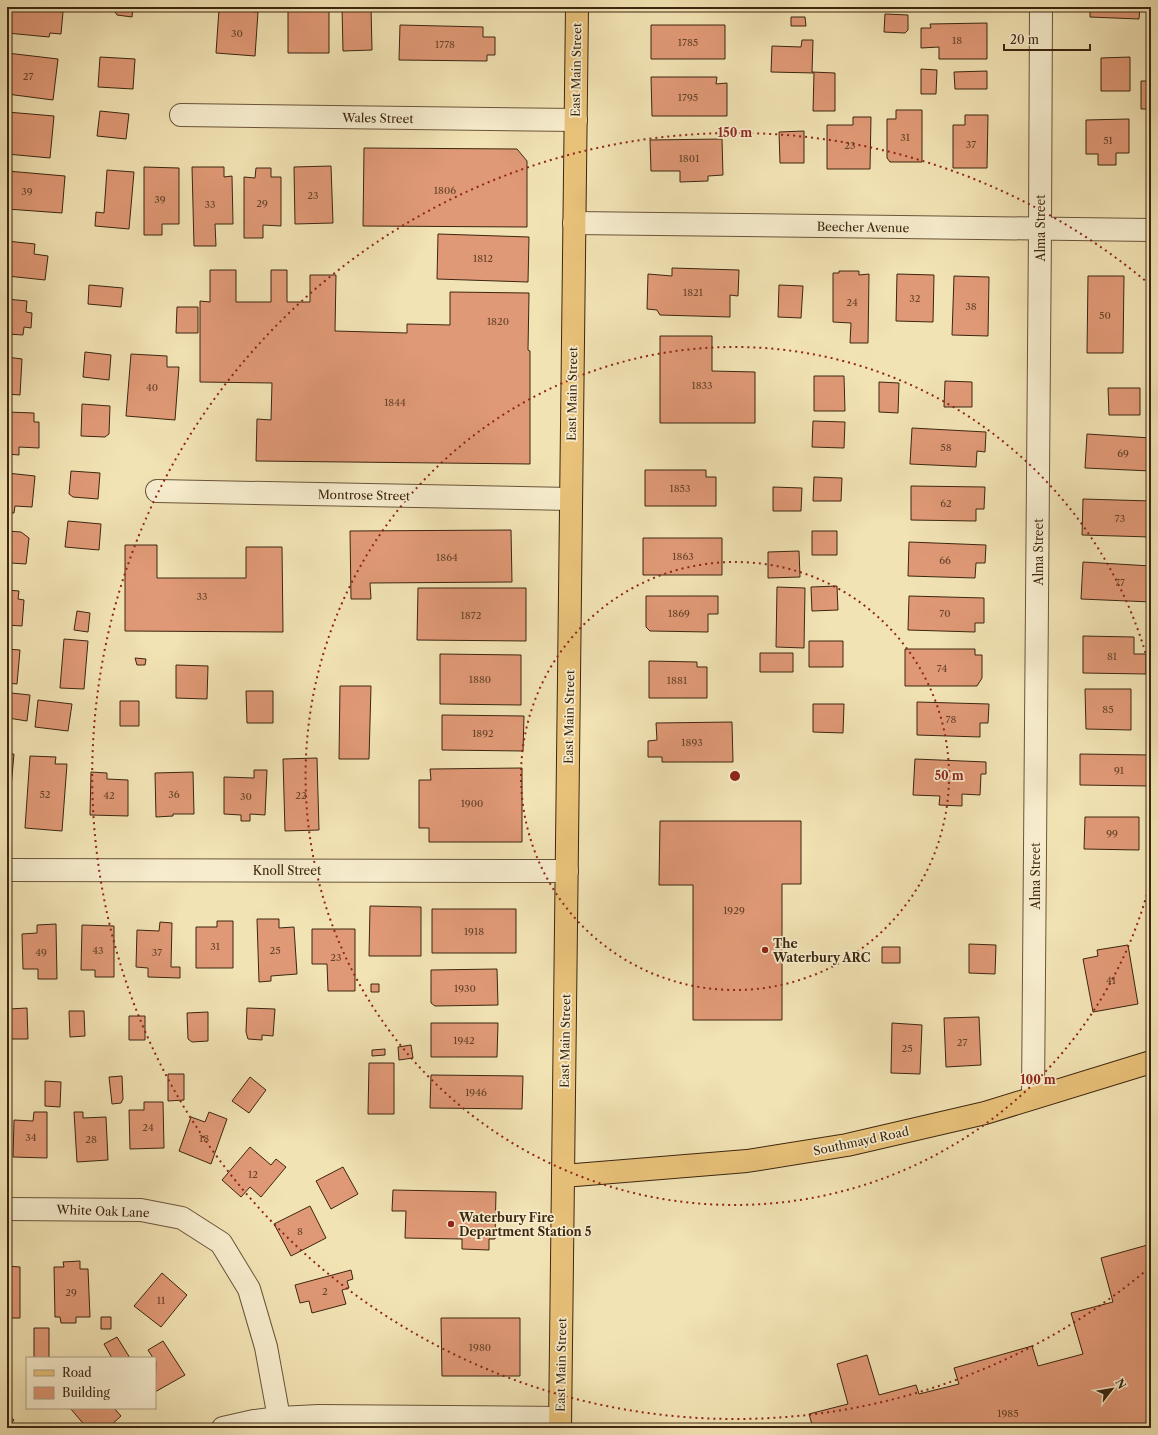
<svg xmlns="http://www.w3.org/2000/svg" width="1158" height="1435" font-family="'Libre Caslon Text',serif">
<rect width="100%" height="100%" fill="#f2e3b4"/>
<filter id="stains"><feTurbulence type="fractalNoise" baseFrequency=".005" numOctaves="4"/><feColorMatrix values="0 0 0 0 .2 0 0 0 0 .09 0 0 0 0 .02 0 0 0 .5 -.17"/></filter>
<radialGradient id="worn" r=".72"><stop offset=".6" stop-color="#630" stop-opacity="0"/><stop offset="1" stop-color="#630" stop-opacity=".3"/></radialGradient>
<path fill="#e09976" stroke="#3c2610" d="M8,7H53V11L63,12L61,34L50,33L49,37L7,33Z
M83,7H133L132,17L117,15L114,10Z
M288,7H329V53H288Z
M342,7H371L372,50L343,51Z
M1090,7H1140L1139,19L1090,17Z
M219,9L258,12L255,56L216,53Z
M885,14L908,15V30L905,33L884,32Z
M791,17H805L806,26H791Z
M987,23V59H939V47L921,48V28H931L930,24Z
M400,25L483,27V37H495V55H487V61L399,60Z
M651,25H725V59H651Z
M802,40H813L812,72L835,73V111H813L814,73L771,72L772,46L801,47Z
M7,53L58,59L53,100L7,94Z
M100,57L135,59L133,89L98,87Z
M1130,57V91H1101V58Z
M921,69L937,70L936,94H921Z
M987,71V89H955L954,72Z
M651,77H717L716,84L727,83V116H652Z
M1141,81H1151V109H1141Z
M896,110H922V162H890L887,158V119H896Z
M100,111L129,114L126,139L97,136Z
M7,112L54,116L50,158L7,154Z
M965,115H988L987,168H953V125H965Z
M853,117H871L870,169H827V125H853Z
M1129,119V153H1116V165H1098V154H1086V120Z
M804,131V163H780L779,132Z
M722,139L723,175L708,176V181L680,182V171H651L650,140Z
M364,148L517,149L527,161V227L363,226Z
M331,166L333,223L295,224L294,167Z
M144,167L179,168V224H162V235H144Z
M192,167H224V177L232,176L233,224H215L216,246H194Z
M256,168H271V177H281V226L263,225V238H244V177L255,178Z
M107,170L134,172L129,229L95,226L96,212L104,213Z
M7,171L65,176L62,213L7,209Z
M438,234L529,237L528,282L437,279Z
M7,241L35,244L34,254L48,256L45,280L7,276Z
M672,268L739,270L738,296L730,295V317L660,315L657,310L647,309L648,274L672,276Z
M210,270H236V302H271V270H287V302H310V275H336L335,331L407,333V324L450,325V292L529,293L528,350L530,351V464L256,461L257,419L271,420L272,383L200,382V301L210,302Z
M839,271H859V275L869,274L868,343H850L851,323L833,322V273H839Z
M897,274L934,275L933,322L896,321Z
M954,276L989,277L988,336L952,335Z
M1088,276H1124L1123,353H1087Z
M89,285L123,288L121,307L88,304Z
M779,285L803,286L801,318L778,317Z
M7,299L27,301L26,312L32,313L31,328L24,327L23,335L7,334Z
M177,307H198V333H176Z
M660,336H712V371L755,372V423H660Z
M85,352L111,355L109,380L83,377Z
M131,354L167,356V367H179L175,420L126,416Z
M7,357L22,359L20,395L7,394Z
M814,376H844L845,411H814Z
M945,381L972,382V407H944Z
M879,382L899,383L898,413L879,412Z
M1148,387H1151V418H1148Z
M1108,388H1140V415H1109Z
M82,404L110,406L109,434L105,437L81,436Z
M7,412L34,413V422H39V448L19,447V455L7,454Z
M813,421L845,422L844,448L812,447Z
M912,428L986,432L985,452L977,451L976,467L910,464Z
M1087,434L1151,438V471L1085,468Z
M645,470H706V477H716V506H645Z
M71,471L100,473L98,499L73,497L69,494Z
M7,473L35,476L32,507L15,506L14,513H7Z
M814,477L842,478L841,501H813Z
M911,486L985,487L984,509H976V521L911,520Z
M773,487L802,488L801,511H773Z
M1083,499L1151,501V537L1082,535Z
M68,521L101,524L99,550L65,547Z
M511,530L512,582L370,583L371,599H351L350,531Z
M7,531L21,532L29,538L26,564L11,563L10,572L7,571Z
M812,531H837V555H812Z
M643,538H722V575H643Z
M909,542L986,545L985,563H976L975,578L908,576Z
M125,545H157V578H246V547H282L283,632L125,631Z
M799,551L800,577L768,578V552Z
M1083,562L1151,566V602L1081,599Z
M837,586L838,610L812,611L811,587Z
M777,587L805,588L804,648L776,647Z
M418,588H526V641L417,640Z
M7,590L19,591L18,599L24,600L22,626L7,625Z
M646,596H718V614H708V632L650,631L646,627Z
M909,596L984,598V623H975V632L908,630Z
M77,611L90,613L88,632L74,630Z
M1083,636L1134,637V654H1146V674L1083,673Z
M64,639L88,641L84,689L60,688Z
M809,641H843V667H809Z
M7,649L20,650L17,684L7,683Z
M905,649H975V655H982V678L977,686H905Z
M760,653H793V672H760Z
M440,654L521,655V705L440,704Z
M135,658L146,659L145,665H137Z
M649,661L697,662V667H707V698H649Z
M176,665L208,666L207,699L176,698Z
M340,686H371L369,759H339Z
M1085,689H1131V730L1086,729Z
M246,691H273V723H247Z
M11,693L30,695L27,721L8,718Z
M38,700L72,704L68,731L35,727Z
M120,701H139V726H120Z
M917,702L989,704L988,723H980V737L917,735Z
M813,704H844L843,733L813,732Z
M442,715L524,716L523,751L442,750Z
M732,722L733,762H662V757H648V741L657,740L656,723Z
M7,754H14L7,832Z
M1080,754L1151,755V786L1080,785Z
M30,756L56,757L55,764H67L62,831L25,828Z
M317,758L319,830L285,831L283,759Z
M915,759L986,762V774H981L980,795L962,794V806L939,805L940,796L913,795Z
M522,768V842H429V828H419V780H431L430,769Z
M254,770H267L265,815L250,814V821H241V815L224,814V777L254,778Z
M91,772L107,773V779L128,780V816L90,815Z
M193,772L194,814H173V816L156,817L155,773Z
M1085,817H1139V850L1084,849Z
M660,821H801V884H782V1020H693V885H659Z
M370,906L421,907V956H369Z
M432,909H516V953H432Z
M257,919H279V928L294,927L297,974L271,976V981L259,982Z
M217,921H233V968H196V927H217Z
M160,922L172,923L171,967H180V978L148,977V968L136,967L137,930L159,931Z
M56,924L57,979H38V969H23L22,934L37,933V925Z
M82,925L114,926V977H95V970H81Z
M312,929H355V991H328L327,964H312Z
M969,944L996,945L995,974L969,973Z
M1128,945L1138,1004L1093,1012L1083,959L1098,956L1097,950Z
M882,947H900V963H882Z
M497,969L498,1005L435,1006L431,1003V970Z
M371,984H379V992H371Z
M27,1008L28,1039H10L9,1009Z
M247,1008L275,1009L273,1036L262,1035V1040L248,1039L246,1032Z
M69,1011H84L85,1036L70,1037Z
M208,1012V1041L192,1042L188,1039L187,1013Z
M129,1016H145V1040H129Z
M979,1017L981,1065L946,1067L944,1018Z
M431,1023H498L497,1057H431Z
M892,1023L922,1025L920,1074L891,1073Z
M411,1045L413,1058L399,1060L398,1047Z
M385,1049V1055L372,1056V1050Z
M369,1063H394V1114H368Z
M168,1074H184V1100L168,1101Z
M431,1075L523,1076L522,1109L430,1108Z
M122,1076L123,1099L121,1103L112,1104L109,1077Z
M250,1077L266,1090L249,1113L232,1101Z
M45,1081L61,1082L60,1107L45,1106Z
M144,1102H163L164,1148L130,1149L129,1110H144Z
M34,1112H47V1158L13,1157L14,1120L33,1121Z
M74,1112H83V1118L106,1117L108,1160L77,1162Z
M209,1112L227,1119L211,1164L179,1151L191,1117L205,1122Z
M250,1147L271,1165L276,1159L286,1167L261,1197L250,1187L241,1197L222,1180Z
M343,1167L358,1194L331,1209L316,1181Z
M393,1190L496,1192L495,1239H489V1250L462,1249V1239L405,1238L406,1211H392Z
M310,1206L326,1238L291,1256L274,1224Z
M1151,1244V1428H813L809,1414L848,1404L837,1364L867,1355L879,1395L916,1385L919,1394L959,1384L954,1368L1032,1346L1038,1366L1083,1354L1071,1313L1113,1302L1101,1258Z
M7,1261L8,1266L20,1267V1318H7Z
M80,1261V1269H88L90,1317H76V1323H61L60,1317H55L54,1267H64L63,1262Z
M351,1270L353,1279L347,1281L349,1288L342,1290L346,1304L312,1313L309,1301L300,1303L295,1285Z
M162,1273L187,1295L161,1327L134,1306Z
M101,1317H111V1329H101Z
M441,1318H520V1376H442Z
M34,1328H49V1358H34Z
M117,1337L130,1358H112L104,1344Z
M163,1341L185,1375L155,1392L156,1363L155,1358H153L148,1350Z
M70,1408H114L121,1416L108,1428H87Z
M7,1414L14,1420L8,1428H7Z"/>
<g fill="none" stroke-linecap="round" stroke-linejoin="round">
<defs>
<path id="minor" d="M181,115L576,120
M574,223L1151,230
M157,491L571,499
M7,870L567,871
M1033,1098L1040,228L1041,7
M7,1209L141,1210L182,1218L221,1243L249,1289L266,1347L279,1418
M223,1428L254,1421L279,1418L319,1416L560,1418"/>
<path id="major" d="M563,1176L747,1161L847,1145L985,1113L1151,1062
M560,1428L577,7"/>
</defs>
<use href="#minor" stroke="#6a5539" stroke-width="24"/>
<use href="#major" stroke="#3c2610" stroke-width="24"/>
<use href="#minor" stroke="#f7edce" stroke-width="22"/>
<use href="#major" stroke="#e9c27a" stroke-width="22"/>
</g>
<g fill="none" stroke="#8f2418" stroke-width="2" stroke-dasharray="2 4">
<circle cx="735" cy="776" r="214"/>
<path d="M1150 883A429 429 0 1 1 1150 669"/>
<path d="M1148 1269A643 643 0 1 1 1148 283"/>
</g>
<g fill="#8f2418" stroke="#f7edce" stroke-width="1.5">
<circle cx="765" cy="950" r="4"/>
<circle cx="451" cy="1224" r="4"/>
</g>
<g text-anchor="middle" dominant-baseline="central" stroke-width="3.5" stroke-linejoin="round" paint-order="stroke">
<g font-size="10" fill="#65432a">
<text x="237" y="33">30</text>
<text x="957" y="40">18</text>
<text x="688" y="42">1785</text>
<text x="445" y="44">1778</text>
<text x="28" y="76">27</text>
<text x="688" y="97">1795</text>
<text x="905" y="137">31</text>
<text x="1108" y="140">51</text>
<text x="971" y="144">37</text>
<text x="850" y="145">23</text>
<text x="689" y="158">1801</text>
<text x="445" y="190">1806</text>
<text x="27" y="191">39</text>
<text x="313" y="195">23</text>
<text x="160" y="199">39</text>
<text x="262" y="203">29</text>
<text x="210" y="204">33</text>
<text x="483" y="258">1812</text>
<text x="693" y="292">1821</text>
<text x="915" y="298">32</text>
<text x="852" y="302">24</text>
<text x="971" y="306">38</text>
<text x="1105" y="315">50</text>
<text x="498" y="321">1820</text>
<text x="702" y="385">1833</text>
<text x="152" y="387">40</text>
<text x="395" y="402">1844</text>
<text x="946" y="447">58</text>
<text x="1123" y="453">69</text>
<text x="680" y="488">1853</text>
<text x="946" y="503">62</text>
<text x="1120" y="518">73</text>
<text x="683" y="556">1863</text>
<text x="447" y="557">1864</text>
<text x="945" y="560">66</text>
<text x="1120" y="582">77</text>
<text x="202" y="596">33</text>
<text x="679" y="613">1869</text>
<text x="945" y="613">70</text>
<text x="471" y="615">1872</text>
<text x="1112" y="656">81</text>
<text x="942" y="668">74</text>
<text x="480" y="679">1880</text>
<text x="677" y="680">1881</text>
<text x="1108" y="709">85</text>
<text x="951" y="719">78</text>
<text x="483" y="733">1892</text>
<text x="692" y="742">1893</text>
<text x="1119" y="770">91</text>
<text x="45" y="794">52</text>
<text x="174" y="794">36</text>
<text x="109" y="795">42</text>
<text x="301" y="795">22</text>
<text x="246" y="796">30</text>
<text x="472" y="803">1900</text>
<text x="1112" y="833">99</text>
<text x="734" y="910">1929</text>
<text x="474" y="931">1918</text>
<text x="215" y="946">31</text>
<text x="98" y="950">43</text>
<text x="275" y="950">25</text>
<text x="41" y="952">49</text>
<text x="157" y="952">37</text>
<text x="336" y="957">23</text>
<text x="1111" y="980">41</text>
<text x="465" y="988">1930</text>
<text x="464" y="1040">1942</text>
<text x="962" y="1042">27</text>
<text x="907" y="1048">25</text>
<text x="476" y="1092">1946</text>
<text x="148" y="1127">24</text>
<text x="31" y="1137">34</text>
<text x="204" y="1138">18</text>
<text x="91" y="1139">28</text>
<text x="253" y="1174">12</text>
<text x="300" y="1231">8</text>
<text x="325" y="1291">2</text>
<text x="71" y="1292">29</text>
<text x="161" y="1300">11</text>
<text x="480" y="1347">1980</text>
<text x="1008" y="1413">1985</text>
</g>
<g font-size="12" fill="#3c2610" stroke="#f7edce">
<text transform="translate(576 70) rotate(-89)">East Main Street</text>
<text transform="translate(378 118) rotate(1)">Wales Street</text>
<text transform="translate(863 227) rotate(1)">Beecher Avenue</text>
<text transform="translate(1040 228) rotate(-90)">Alma Street</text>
<text transform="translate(572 394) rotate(-89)">East Main Street</text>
<text transform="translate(364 495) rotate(1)">Montrose Street</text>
<text transform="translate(1038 552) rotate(-90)">Alma Street</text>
<text transform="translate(569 717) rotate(-89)">East Main Street</text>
<text x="287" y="870">Knoll Street</text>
<text transform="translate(1035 876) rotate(-90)">Alma Street</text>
<text transform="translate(565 1041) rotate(-89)">East Main Street</text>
<text transform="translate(861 1141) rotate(-12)">Southmayd Road</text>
<text transform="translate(103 1211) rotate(2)">White Oak Lane</text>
<text transform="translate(561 1365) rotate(-89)">East Main Street</text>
</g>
<g font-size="12" font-weight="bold" fill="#3c2610" stroke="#f7edce" text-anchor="start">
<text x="773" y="943">The<tspan x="773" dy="14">Waterbury ARC</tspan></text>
<text x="459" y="1217">Waterbury Fire<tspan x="459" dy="14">Department Station 5</tspan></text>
</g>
</g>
<circle cx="735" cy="776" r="6" fill="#8f2418" stroke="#f7edce" stroke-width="2"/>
<g font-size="12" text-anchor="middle" font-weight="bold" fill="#8f2418" stroke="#f7edce" stroke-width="3.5" stroke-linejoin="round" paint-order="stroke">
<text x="735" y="137">150 m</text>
<text x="949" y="780">50 m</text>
<text x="1038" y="1084">100 m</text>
</g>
<rect width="1158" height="1435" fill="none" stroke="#f2e3b4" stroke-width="24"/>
<rect x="8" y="8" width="1142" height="1419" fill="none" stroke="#3c2610" stroke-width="2"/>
<rect x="12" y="12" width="1134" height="1411" fill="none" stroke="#3c2610"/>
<rect x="26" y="1357" width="130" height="52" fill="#f7edce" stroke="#ac9d82"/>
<rect x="34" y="1370" width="20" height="6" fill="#e9c27a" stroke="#ac9d82"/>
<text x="62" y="1377" font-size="12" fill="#3c2610">Road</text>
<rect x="34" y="1387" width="20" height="12" fill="#e09976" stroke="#ac9d82"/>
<text x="62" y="1397" font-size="12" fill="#3c2610">Building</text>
<g transform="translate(1112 1389) rotate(59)" stroke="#f7edce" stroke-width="3" paint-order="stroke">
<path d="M0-3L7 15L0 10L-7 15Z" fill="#3c2610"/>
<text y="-6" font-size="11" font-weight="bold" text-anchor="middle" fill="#3c2610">N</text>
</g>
<path d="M1004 44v6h86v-6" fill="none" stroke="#3c2610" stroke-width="2"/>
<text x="1010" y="44" font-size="12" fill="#3c2610" stroke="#f7edce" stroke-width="3" paint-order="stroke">20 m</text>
<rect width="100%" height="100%" filter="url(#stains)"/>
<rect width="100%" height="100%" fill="url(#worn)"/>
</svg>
